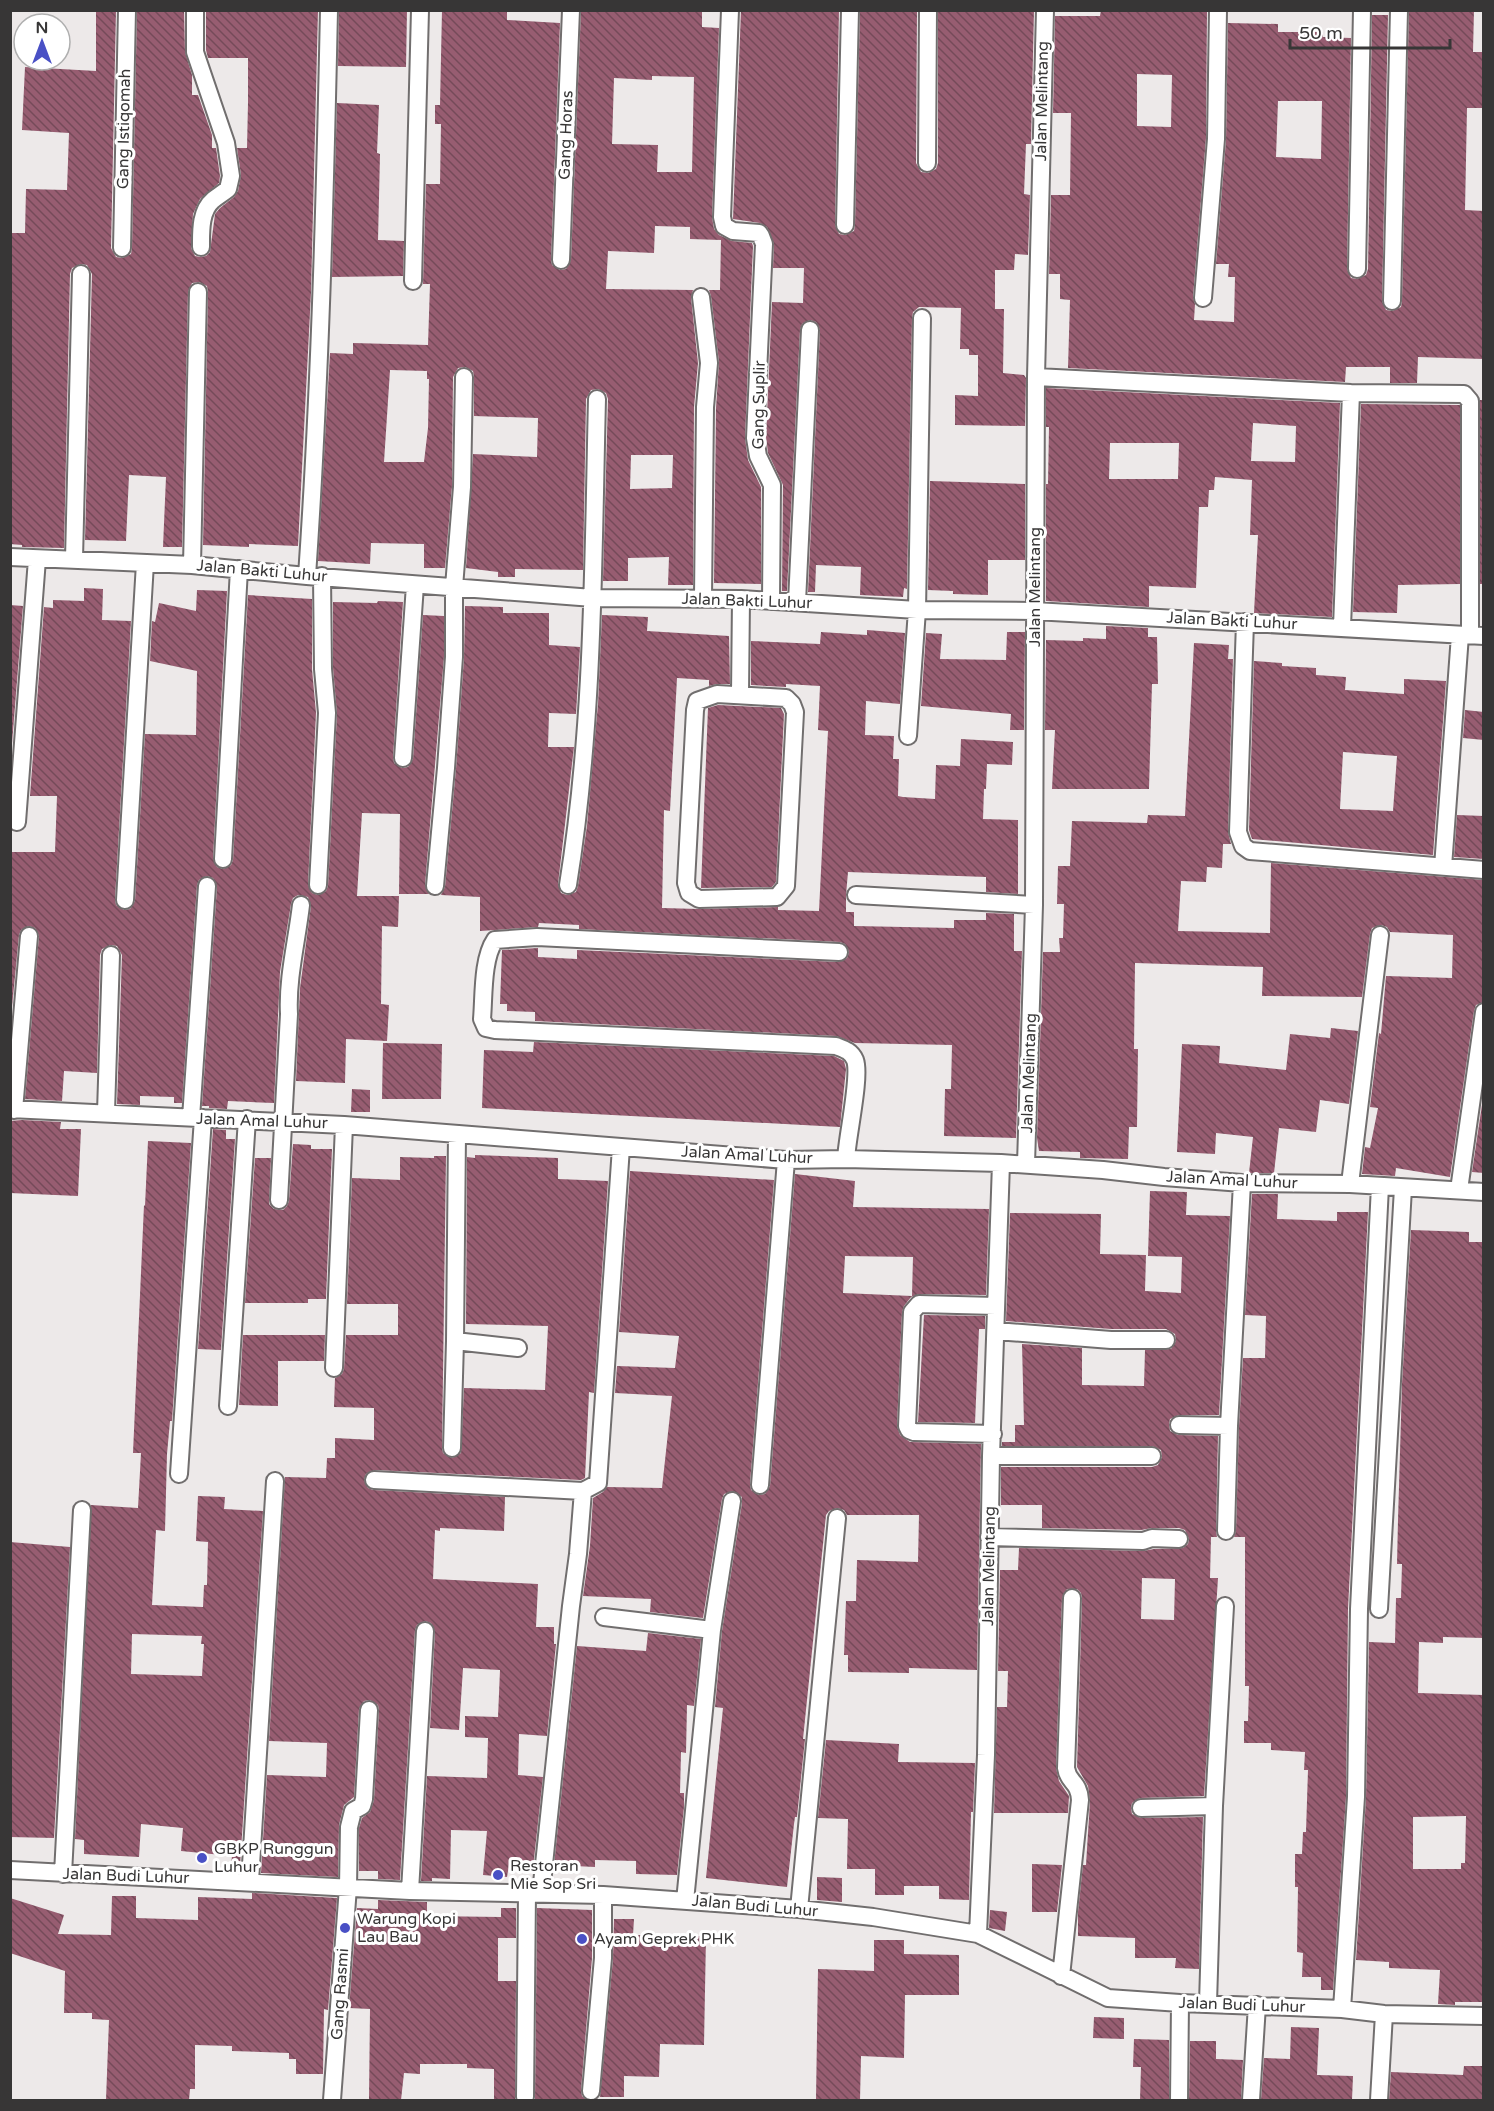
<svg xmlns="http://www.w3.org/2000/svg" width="1494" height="2111" font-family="'Varela Round',sans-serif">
<defs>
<pattern id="building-back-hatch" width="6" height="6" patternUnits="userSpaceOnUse" patternTransform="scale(1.5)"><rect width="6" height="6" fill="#975d71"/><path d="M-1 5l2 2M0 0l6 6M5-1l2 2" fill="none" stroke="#754a59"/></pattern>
</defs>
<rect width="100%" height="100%" fill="#ede9e9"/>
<path fill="url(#building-back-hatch)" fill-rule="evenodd" d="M96,10H116L111,248L116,257L122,258L131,254L132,248L137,10H184L185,52L192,75V95H198L212,135V148H216L220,176L219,183L200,199L193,214L191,248L195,256L200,257L206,256L210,252L215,214L220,208L234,197L238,191L241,175L237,148H247L248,103V58H208L206,50V10H318L311,293L298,546L249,544V547L203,545L208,292L207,286L199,282L192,283L188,292L182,547H163L166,477L129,475L126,541L85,540L92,274L87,265L81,264L72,268L70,274L64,548L22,547V545L10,544V233H25L26,189L67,190L69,133L22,130L25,67L96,71Z
M339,10H407L406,67L338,66Z
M442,10H507V20L560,23L551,260L552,265L560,270L566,269L571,260L581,10H702V27L719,28L712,217L714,229L719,235L732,241L752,243L753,246L745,438L748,460L761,487V584L714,583L716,408L719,362L711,296L709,290H720L721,240L690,239V227L655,226L654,253L608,251L606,289L693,290L691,298L698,363L694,407L693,585H668L669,557L628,558V581H603L608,399L606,393L598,389L591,390L586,399L583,570L515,569V577H498V572L466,568L473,454L537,457L538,418L474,416V377L473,371L465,367L458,368L453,377L452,486L445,568H424V544L371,543L370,564L318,561L330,353L353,354V343L428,345L430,284H423L426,184H440L441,124H435V105H440ZM652,76L694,77L692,172H657L658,145L612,144L614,78L652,80ZM390,370L427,371V379H429L428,428L424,462H384ZM631,455H673L672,488L630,489Z
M741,10H839L835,225L839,234L845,235L854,231L855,225L860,10H917L916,163L921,172L928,173L936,169L938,163V10H1034L1031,144H1026L1024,194L1030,195L1028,255L1015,254L1014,270H995V309H1004L1003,373L1024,375L1026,378L1025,426L955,425V395L978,396V355H969V349H960L961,308L919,307L913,312L912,318L907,589L904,588L903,597L860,595L861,567L816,565L815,592H808L820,330L816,322L810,320L802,324L800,330L787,591H782L783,485L768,453L766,437L772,302L803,303L804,268H773L774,244L767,227L760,223L733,219Z
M1101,10H1207L1206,138L1193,297L1195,304L1194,320L1234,322L1235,277H1228L1229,264H1216L1226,140L1228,23L1278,24V32H1323V37L1351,38L1347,269L1351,278L1357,279L1366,275L1368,269L1372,15H1388L1382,301L1386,310L1392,311L1401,307L1402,301L1409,10H1474L1473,52H1484V108H1467L1465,210L1484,211V359L1418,357L1417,383H1390V367H1346L1345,382L1068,368L1070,300L1060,299V274H1049L1051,195H1070L1071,113H1053L1055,16H1100ZM1137,74L1172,75L1171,127L1137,126ZM1278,101H1322L1321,159L1276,157Z
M337,103L379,105L377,153L380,154L378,240L404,241L403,276L332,277Z
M1046,388L1340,403L1332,617L1254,613L1258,535H1250L1252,480L1215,477L1214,490H1209L1208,507H1199L1196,588L1149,586V607L1046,601V484H1048L1049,427H1046ZM1253,423L1296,426L1295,462L1251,461ZM1110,443H1179L1178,479H1109Z
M1480,400H1484V584H1480Z
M1361,404L1460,405V584L1398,585L1397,613L1353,612Z
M930,481L1025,484V560H988V595L953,594V591L928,590Z
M84,588L103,589L102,620L131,621L115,899L116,905L124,910L130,909L135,901L145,734L196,735L197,671L150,661L152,621L155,622L159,603L196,611L197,590L227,591L213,858L217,867L223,869L231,865L233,860L248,595L312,599V669L316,713L308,884L312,893L318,895L326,891L328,886L337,714L333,668V602L377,603L378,601L403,602L393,757L394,763L402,768L408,767L413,759L423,615L444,616V657L425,885L429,894H399L400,814L362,813L357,896H399L398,927L382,926L381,1004L389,1005L387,1041L346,1039L345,1083L296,1081L300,988L311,906L308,897L298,895L293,898L291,904L280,972L274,1103L228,1101L227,1109L209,1108V1106H202L217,887L213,878L207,876L199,880L197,885L182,1103H174V1097L140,1096V1105L117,1104L122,955L117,946L111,945L102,949L100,955L97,1073L64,1071L62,1101L25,1099L39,936L35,928L29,926L21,930L19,935L10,1028V852H55L57,796H30L44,607L53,608V600L84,601Z
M10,605L23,606L10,769Z
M465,606L503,607V613H549V645L580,647L576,714L549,713L548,747H574L558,884L561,893L567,895L576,892L578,886L587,826L598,704L602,615L648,617L647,631L729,636L730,684H717L709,686V680L677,678L670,811L664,810L662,908L699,909L778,907V910L819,911L828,731L818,730L820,686L786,684V687L751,685V641L820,644L821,632L867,635V630L905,633L900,704L866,701L865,735L894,736L893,759H899L898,796L903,797L935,799L936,765L960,766L961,739L1013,742L1012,765L987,764L986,789H984L983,819L1018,820V894L986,892V877L848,872L846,895V912H854V926L954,928V920H986V913L1014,914V951H1022L1016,1138L944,1136L945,1089H951L952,1045L855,1043L836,1036L535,1021V1012L507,1011V1004H500L502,950L538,948V957L577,959V950L838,962L847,958L849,952L845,944L840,942L579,929V925L539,923L538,927L480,931V897L441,895L445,887L456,769L464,658Z
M1106,626L1148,628V637H1157L1158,684H1152L1149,789H1052L1055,730H1045L1046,640L1083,641V638L1106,639Z
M1007,632H1025L1024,730H1010L1011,714L921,706L926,633L942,634L940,659L1006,660Z
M1194,643L1229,645L1228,659H1233L1228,832L1231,844H1223L1222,868L1207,867L1206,882L1181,881L1178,931L1270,933L1271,863L1484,880V1002L1476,1005L1474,1011L1450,1177L1396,1168L1395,1176L1362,1174L1365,1147L1370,1148L1378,1108L1370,1107L1379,1033L1381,1034L1386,976L1452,978L1453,935L1390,932L1387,927L1381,925L1372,928L1370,934L1362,997L1262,996L1263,967L1135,963L1134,1049H1138L1137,1127H1129L1128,1159L1080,1158V1152L1039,1151L1037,1138L1043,952H1060L1059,938H1063L1064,904H1057L1058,866H1070L1072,821L1147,823L1148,815L1185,816Z
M1254,661L1282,663V666L1316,668V675L1346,677L1345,690L1404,694V679L1446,681L1433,855L1252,839L1249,830ZM1343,752L1397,756L1393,811L1340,809Z
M718,705L781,708L784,714L776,882L772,887L701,888L708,708Z
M1465,710L1484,712V740L1463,738Z
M1457,815L1484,816V859L1454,857Z
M1331,1028L1358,1031L1349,1104L1320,1100L1316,1132L1279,1128L1274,1173H1249L1253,1137L1216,1133L1215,1154L1177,1152L1182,1044L1220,1046L1219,1063L1286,1070L1290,1034L1330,1038Z
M534,1042L834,1056L844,1061L846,1069L840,1127L482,1108L484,1050L533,1052Z
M383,1043L442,1044L441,1099H382Z
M352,1089L370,1090V1112H351Z
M1484,1091V1173L1472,1172Z
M22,1120L61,1122L60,1129H81L78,1196L10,1193V1121Z
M213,1129L226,1130V1139H235L221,1350L198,1349Z
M148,1141L191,1143L172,1421H170L167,1454L165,1531L156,1530L152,1605L203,1607L204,1585H207L208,1542L196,1541L198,1496L225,1497L224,1509L263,1511L240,1866L231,1865L232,1856L181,1851L183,1828L141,1824L139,1857L84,1854V1840L75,1839L91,1505L138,1508L141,1453H133L144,1205L145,1206ZM132,1634L202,1636L201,1644H204L202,1676L131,1674Z
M293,1144L311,1145V1149H332L326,1299H308V1303H245L255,1158H271L269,1204L274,1209L283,1210L287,1206L289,1201Z
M475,1155L558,1158V1179L608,1181L594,1393L589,1392L585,1478L581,1480L375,1470L366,1474L364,1480L368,1488L373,1490L505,1497L504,1531L440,1528V1531L435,1530L433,1579L538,1584L536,1627H554V1644H556L547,1736L519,1734L518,1775L543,1777L533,1868L509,1865L507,1877L483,1875L487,1831L451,1830L450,1879L432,1878V1881H421L427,1776L487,1778L488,1738L465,1737V1716L498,1717L500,1670L463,1668L459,1730L430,1728L435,1632L431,1623L425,1621L417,1625L415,1630L400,1880L378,1879V1871H359V1828L362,1818L370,1812L374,1800L379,1711L378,1705L370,1700L364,1701L359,1709L354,1797L344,1805L339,1825L338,1877L261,1873L267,1775L326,1777L327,1743L269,1741L285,1477L326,1478L327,1458H335V1438L374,1440V1408L334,1407L335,1378L342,1374L344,1369L346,1335H398V1304H347L352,1178L400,1180V1157L434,1158V1156H446L442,1448L443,1453L452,1458L461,1453L464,1388L545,1390L548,1326L466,1324L467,1157L475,1158Z
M630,1171L774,1180L750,1484L751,1490L759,1495L765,1494L770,1486L795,1174L855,1181L853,1207L989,1209L986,1295L919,1294L911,1297L904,1306L902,1312L897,1426L900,1435L910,1442L981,1444L977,1670L909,1668V1673L848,1672V1655H844L846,1601H856L857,1560L918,1562L919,1515H847L844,1510L837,1508L829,1511L826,1515L803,1739H805L797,1817H795L794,1824L787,1887L706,1878L723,1708L715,1707L722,1631L742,1503V1497L733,1491L724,1494L722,1499L703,1618L650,1612L651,1599L583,1596L590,1546L593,1498L603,1492L607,1487L662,1488L672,1396L615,1393L617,1366L675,1368L679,1336L619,1332ZM845,1256L913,1257L912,1296L843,1293Z
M1150,1191L1187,1192L1186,1215L1230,1216L1219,1415H1179L1170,1419L1169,1424L1170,1431L1178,1435L1218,1436L1216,1531L1217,1537H1211L1210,1578H1218L1204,1796L1140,1798L1132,1803L1131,1808L1132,1814L1141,1818L1203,1817L1199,1969L1175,1968L1176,1958H1135V1938L1078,1936V1912L1083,1865H1086L1090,1801L1088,1786L1077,1767L1082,1598L1081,1593L1077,1589H1067L1062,1598L1056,1768L1059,1781L1069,1796L1068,1813H994L997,1707H1007L1008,1671H998L1000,1570H1018L1019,1548L1143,1551L1154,1549L1183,1548L1188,1544L1189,1539L1185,1530L1179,1528H1152L1141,1530L1042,1528V1505H1001V1467H1152L1158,1465L1162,1457L1161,1450L1152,1446H1002V1442H1015V1425H1024L1022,1344L1082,1348V1385L1144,1386L1145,1350L1171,1349L1176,1341L1175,1334L1166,1329H1111L1006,1321L1010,1213L1101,1214L1100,1254L1146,1255L1145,1291L1181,1293L1182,1257L1148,1256ZM1142,1578L1175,1579L1174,1620L1141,1619Z
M1252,1194H1278L1277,1219L1337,1221V1212H1368L1348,1609L1346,1797L1333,1990H1321V1977H1302L1303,1953L1297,1952L1298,1887H1295V1854H1302L1303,1832H1306L1308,1770H1304L1305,1752L1271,1750V1743H1244V1721H1248L1249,1686H1245V1537H1234L1236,1531L1239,1426L1243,1358H1265L1266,1316L1245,1315Z
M1411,1230L1469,1232V1242H1484V1638L1443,1637V1643L1419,1642L1418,1693L1484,1695V1975H1482V2002H1455V2005L1438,2004L1440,1970L1389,1968V1962L1356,1960L1366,1798L1369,1642L1395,1643L1396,1598H1401L1402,1564H1397L1398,1520L1402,1384ZM1466,1816L1465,1863H1461V1869H1413V1817Z
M924,1315L985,1316V1329H979L975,1423L918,1422Z
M243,1335H325L324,1361H278V1406L239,1405Z
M10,1542L70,1547L54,1838L10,1837Z
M648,1633L701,1639L694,1706L687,1705L686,1753L681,1752L680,1793H684V1807L677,1875L636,1874V1861L595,1860V1867L554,1865L577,1646L646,1651Z
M826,1740L899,1744L898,1762L975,1763L973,1812H971L969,1900L939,1899V1886H904V1895H875V1869H847L848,1819L818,1818Z
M1032,1864L1062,1865L1057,1912H1032Z
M817,1877L842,1878V1902L817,1900Z
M252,1893L337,1898L328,2010L324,2009L323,2074H296V2059H289V2053L232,2051V2046L195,2045V2089H190L189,2100H106L109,2020L92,2019V2013H64L65,1971L10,1953V1898L64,1915L58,1934L111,1935L112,1896H136V1918L198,1920V1897L252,1899Z
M378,1900L427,1902V1916L501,1917V1908H516V1938H498V1981H516L515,2100H494V2069L467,2068V2064H420V2074L404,2073L401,2100H369L370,2009L349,2008L357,1908L378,1909Z
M537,1908L592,1910V1958L581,2090L582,2096L587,2100H535Z
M990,1910L1007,1912L1005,1931L989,1928Z
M614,1919H634L633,1935L706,1936L704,2045L660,2044L659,2077L624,2076V2097H600L613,1959Z
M874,1940H904V1954L959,1955V1995H905L904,2058L861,2056L860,2100H816L818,1969L874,1971Z
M1094,2017L1124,2018V2039L1093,2038Z
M1291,2027L1319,2028L1317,2075L1353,2076L1352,2100H1261L1264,2058L1290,2059Z
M1134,2039L1169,2040V2100H1140L1141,2067H1133Z
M1190,2041H1216V2059L1243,2060L1241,2100H1189Z
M1464,2066H1484V2100H1389L1391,2072L1463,2075Z"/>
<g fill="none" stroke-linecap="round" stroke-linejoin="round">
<defs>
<path id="minor" d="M195,10V52L226,143L231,176L228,189C223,193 218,196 213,200C200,211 201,232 201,247
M730,10L722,217L724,226L733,231L759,233L761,236L764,244L755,438L758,456L772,485L771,601
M927,163L928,10
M845,225L850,10
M122,248L127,10
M561,260L571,10
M1357,269L1362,10
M413,281L420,10
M701,297L709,363L705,407L703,598
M1203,298L1216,139L1218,10
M1392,301L1399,10
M1036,377L1351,393L1464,394L1470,401V635
M10,557L192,565L307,576L593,598L741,599L917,610L1034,611L1484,636
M74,559L81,274
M192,565L198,292
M307,576C320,388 325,199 329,10
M797,602L810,330
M1245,622L1238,832L1243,846L1250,851L1484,870
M1342,627L1351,393
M717,694L786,698L792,704L795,712L786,886L777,897L699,899L689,893L686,883L695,710L697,701Z
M740,694L741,599
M908,736L917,610L922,318
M403,758L415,585
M17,822L37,559
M223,859L239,569
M1443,867L1460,635
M318,885L327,713L323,669L322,576
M568,885C594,724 593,561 597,399
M435,886L446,768L454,657V587L462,487L464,377
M856,895L1034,905
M125,900L145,563
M839,952L537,937L495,940C482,959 484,997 482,1019L486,1028L495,1030L836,1046C844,1049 851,1051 855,1060C861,1076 847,1137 846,1159
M10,1109L344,1125L786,1160L846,1159L1001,1163L1103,1170L1164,1177L1242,1183L1350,1184L1484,1192
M14,1110L29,936
M106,1112L111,955
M191,1118L207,886
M1026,1164L1034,905L1036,377L1045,10
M1350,1184L1380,935
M1459,1190L1484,1012
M279,1200L289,1014C287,979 297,940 301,905
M996,1331L1111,1340H1166
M455,1341L518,1348
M334,1368L344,1125
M228,1406L247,1119
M1179,1425L1229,1426
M993,1434L914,1432L909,1430L907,1426L912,1312L919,1304L996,1306
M452,1448L455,1341L457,1134
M991,1456H1152
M179,1474L203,1118
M374,1480L583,1491L598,1483L621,1147
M760,1485L786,1160
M1226,1531L1229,1426L1242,1183
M989,1537L1143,1541L1152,1538L1179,1539
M1379,1609L1403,1188
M604,1617L712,1630L732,1501
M1141,1808L1214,1806
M10,1870L410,1891L603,1895L799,1909L873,1917L978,1934L1108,1998L1180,2003L1342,2009L1384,2014L1484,2016
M63,1874L82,1510
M250,1881L275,1481
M410,1891L425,1631
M541,1893L571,1606L578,1554L583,1491
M685,1901L712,1630
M799,1909L837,1518
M978,1934L986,1755L991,1456L1001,1163
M1061,1976L1080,1800C1079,1781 1068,1783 1066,1768L1072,1598
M1208,2003L1214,1806L1225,1606
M1342,2009L1356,1797L1359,1609L1380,1186
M591,2091L603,1958V1895
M525,2097L527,1893
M332,2100L348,1887L349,1827L353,1811L362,1806L364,1799L369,1710
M1179,2100L1180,2003
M1251,2100L1257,2005
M1379,2100L1384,2014"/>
</defs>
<use href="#minor" stroke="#716e6e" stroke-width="20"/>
<use href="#minor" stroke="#fff" stroke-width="16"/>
</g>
<g fill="#4950c5" stroke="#fff" stroke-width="2">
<circle cx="202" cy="1858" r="6"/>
<circle cx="498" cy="1875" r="6"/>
<circle cx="345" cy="1928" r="6"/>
<circle cx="582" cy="1939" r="6"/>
</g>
<g text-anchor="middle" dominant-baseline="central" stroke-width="6" stroke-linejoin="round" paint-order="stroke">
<g font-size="16" fill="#373636" stroke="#fff">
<text transform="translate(1042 101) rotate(-89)">Jalan Melintang</text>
<text transform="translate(124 129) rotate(-89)">Gang Istiqomah</text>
<text transform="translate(566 135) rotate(-88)">Gang Horas</text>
<text transform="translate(759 405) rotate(-89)">Gang Suplir</text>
<text transform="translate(262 571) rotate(5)">Jalan Bakti Luhur</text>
<text transform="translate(1035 587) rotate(-90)">Jalan Melintang</text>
<text transform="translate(747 601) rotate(2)">Jalan Bakti Luhur</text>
<text transform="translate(1232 621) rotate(3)">Jalan Bakti Luhur</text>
<text transform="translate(1029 1073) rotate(-88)">Jalan Melintang</text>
<text transform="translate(262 1121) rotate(2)">Jalan Amal Luhur</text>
<text transform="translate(747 1155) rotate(3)">Jalan Amal Luhur</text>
<text transform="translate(1232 1180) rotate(3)">Jalan Amal Luhur</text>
<text transform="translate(989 1566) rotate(-89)">Jalan Melintang</text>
<text transform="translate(126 1876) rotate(2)">Jalan Budi Luhur</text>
<text transform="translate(755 1906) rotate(5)">Jalan Budi Luhur</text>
<text transform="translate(340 1994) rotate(-86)">Gang Rasmi</text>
<text transform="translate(1242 2005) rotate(2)">Jalan Budi Luhur</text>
</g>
<g font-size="16" fill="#373636" stroke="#fff" text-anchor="start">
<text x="214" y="1849">GBKP Runggun<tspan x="214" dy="18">Luhur</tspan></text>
<text x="510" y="1866">Restoran<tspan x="510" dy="18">Mie Sop Sri</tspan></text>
<text x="357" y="1919">Warung Kopi<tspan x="357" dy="18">Lau Bau</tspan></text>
<text x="594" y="1939">Ayam Geprek PHK</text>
</g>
</g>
<rect width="1494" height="2111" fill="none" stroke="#373636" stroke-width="24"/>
<g transform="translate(42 42)"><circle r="28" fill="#ffffff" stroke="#afafaf" stroke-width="1.5"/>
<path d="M0-4.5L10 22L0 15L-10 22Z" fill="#4950c5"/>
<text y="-9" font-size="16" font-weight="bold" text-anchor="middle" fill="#373636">N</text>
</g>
<path d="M1290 39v9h160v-9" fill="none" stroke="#373636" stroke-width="3"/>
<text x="1299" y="39" font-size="18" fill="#373636" stroke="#ffffff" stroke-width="4.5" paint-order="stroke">50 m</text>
</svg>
